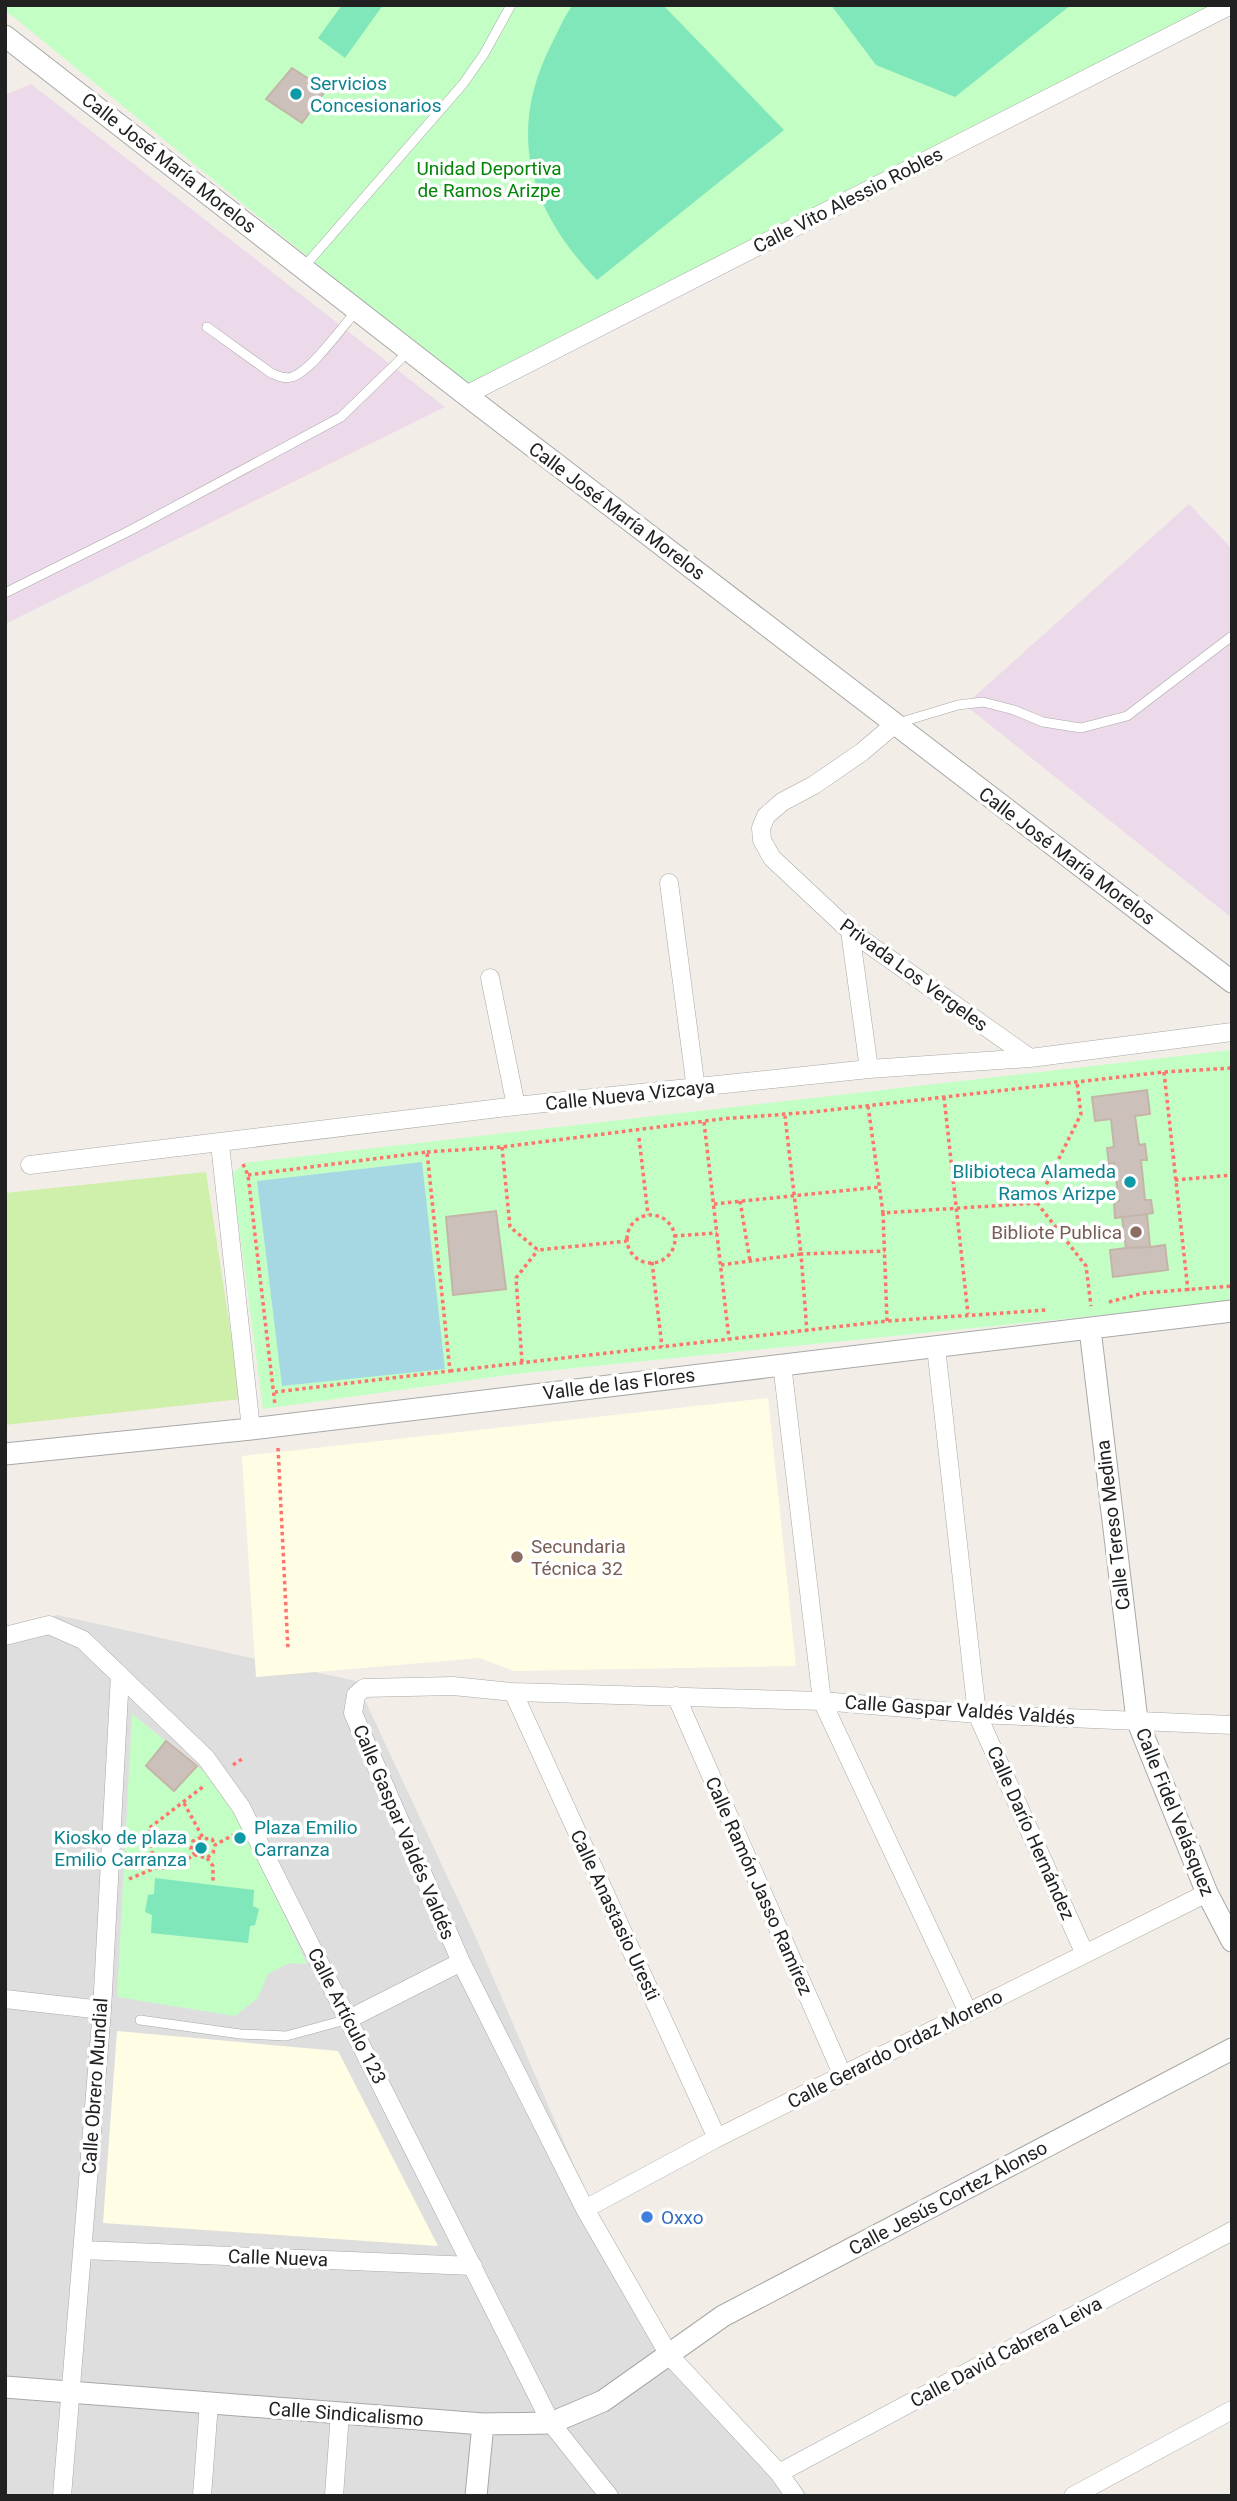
<svg xmlns="http://www.w3.org/2000/svg" width="1237" height="2501" font-family="Roboto,sans-serif">
<rect width="100%" height="100%" fill="#f2eee7"/>
<path fill="#dfdede" d="M57,1615L356,1681L477,1940L588,2198L669,2359L783,2463L808,2496H5V1635Z"/>
<path fill="#ecd9e9" d="M31,84L445,407L5,624V95Z
M1189,504L1232,549V918L965,705Z"/>
<path fill="#fffee4" d="M768,1398L796,1666L514,1671L480,1658L256,1677L242,1456Z
M117,2031L338,2051L438,2246L103,2223Z"/>
<path fill="#cff0aa" d="M206,1172L241,1399L5,1425V1193Z"/>
<path fill="#c3fec5" d="M5,5H1214L465,385L5,10Z
M1232,1050V1302L515,1374L263,1409L232,1174L244,1163Z
M132,1714L227,1790L307,1964L289,1963L268,1974L258,1998L235,2016L117,1997Z"/>
<path fill="#80e7ba" d="M342,5H383L345,58L318,38Z
M573,5H663L784,130L597,280C529,210 506,133 552,43C559,30 564,16 573,5Z
M831,5H1071L955,97L876,65Z
M155,1878L254,1890L253,1906L259,1909L255,1925L250,1926L248,1943L151,1933L152,1915L145,1912L148,1895L154,1894Z"/>
<path fill="#a5d8e3" d="M422,1162L445,1369L282,1386L257,1181Z"/>
<path fill="#cbc0ba" stroke="#c5b4a8" stroke-width="2" d="M292,68L326,90L302,123L266,99Z
M1147,1090L1150,1114L1135,1116L1139,1145L1145,1144L1147,1160H1141L1145,1200H1151L1153,1213L1147,1214L1150,1247L1165,1245L1168,1270L1113,1277L1110,1250L1126,1248L1122,1217L1115,1218L1114,1202L1119,1201L1114,1163L1109,1164L1107,1148L1114,1147L1111,1119L1095,1121L1092,1097Z
M496,1211L506,1289L453,1295L446,1217Z
M1147,1214L1150,1247L1126,1248L1122,1217Z
M166,1741L197,1766L174,1791L146,1766Z"/>
<g fill="none" stroke-linecap="round" stroke-linejoin="round">
<defs>
<path id="service" d="M303,268L463,84L484,54L511,5
M207,327L271,373C278,376 284,379 292,377C311,371 343,326 357,310
M5,593L131,530L341,417L408,352
M898,723L958,705L983,702L1014,710L1043,722L1081,728L1127,716L1232,636
M140,2020L240,2034L286,2036L349,2019"/>
<path id="minor" d="M466,395L1231,5
M895,724L862,752L814,785L782,802L766,816L761,828L762,840L772,858L850,931L1030,1058
M669,883L696,1089
M850,931L869,1069
M490,978L516,1106
M220,1144L251,1429
M30,1165L516,1106L869,1069L1030,1058L1232,1032
M936,1347L977,1714L1084,1952
M782,1364L822,1701L968,2012
M5,1636L49,1625L83,1640L206,1758L241,1807L551,2423L609,2496
M513,1692L717,2138
M676,1696L843,2076
M5,1999L102,2010
M349,2019L461,1962
M585,2209L717,2138L1207,1893
M82,2250L473,2266
M779,2473L1232,2231
M62,2496L102,2010L120,1675
M202,2496L209,2403
M334,2496L340,2413
M795,2496L779,2473L669,2355L585,2209L461,1962L353,1713L356,1695L364,1688L453,1686L513,1692L822,1701L977,1714L1232,1725
M1073,2496L1232,2410"/>
<path id="tertiary" d="M5,36L466,395L1232,982
M1090,1329L1137,1720L1207,1893L1232,1941
M5,1454L251,1429L1232,1311
M5,2387L483,2424L551,2423L603,2401L723,2316L1232,2049
M476,2496L483,2424"/>
</defs>
<use href="#service" stroke="#a8a8a8" stroke-width="10"/>
<use href="#minor" stroke="#a8a8a8" stroke-width="19"/>
<use href="#tertiary" stroke="#a8a8a8" stroke-width="23"/>
<path stroke="#ff746c" stroke-width="3.5" stroke-dasharray="3.5 3.5" stroke-linecap="butt" d="M1164,1072L1188,1291
M944,1097L968,1314
M868,1106L883,1213
M704,1122L729,1339
M639,1138L648,1215
M502,1147L510,1227L538,1250L627,1241
M427,1152L502,1147L721,1119L813,1112L1164,1072L1232,1068
M243,1164L248,1175L275,1405
M248,1175L427,1152L450,1371L275,1392
M1175,1180L1232,1175
M740,1201L750,1261
M1037,1203L1081,1114L1077,1083
M1037,1203L1086,1266L1091,1306
M714,1204L879,1187
M627 1239a24 24 0 1 1 48 0a24 24 0 1 1-48 0Z
M674,1236L717,1233
M652,1262L662,1347
M721,1265L801,1254L785,1116
M1109,1302L1144,1293L1232,1286
M887,1321L883,1213L1037,1203
M807,1332L801,1254L885,1251
M522,1362L516,1278L538,1250
M450,1371L887,1321L1047,1310
M278,1448L288,1650
M233,1765L242,1759
M184,1803L203,1838
M195,1855L191,1849L193,1841L199,1838L212,1839L215,1845
M207,1858L213,1866V1883
M155,1868H169L195,1855L207,1858L213,1853L215,1845L233,1835
M129,1879L155,1868L148,1829L204,1786"/>
<use href="#service" stroke="#fff" stroke-width="9"/>
<use href="#minor" stroke="#fff" stroke-width="18"/>
<use href="#tertiary" stroke="#fff" stroke-width="21"/>
</g>
<g fill="#0f9aa8" stroke="#fff" stroke-width="2.5">
<circle cx="296" cy="94" r="7"/>
<circle cx="1130" cy="1182" r="7"/>
<circle cx="240" cy="1838" r="7"/>
<circle cx="201" cy="1848" r="7"/>
</g>
<g fill="#8d6e63" stroke="#fff" stroke-width="2.5">
<circle cx="1136" cy="1232" r="7"/>
<circle cx="517" cy="1557" r="7"/>
</g>
<circle fill="#3f7fe0" stroke="#fff" stroke-width="2.5" cx="647" cy="2217" r="7"/>
<g text-anchor="middle" dominant-baseline="central" stroke-width="7" stroke-linejoin="round" paint-order="stroke">
<g font-size="19" fill="#0d838f" stroke="#fff" text-anchor="start">
<text x="310" y="83">Servicios<tspan x="310" dy="22">Concesionarios</tspan></text>
<text x="1116" y="1171" text-anchor="end">Blibioteca Alameda<tspan x="1116" dy="22">Ramos Arizpe</tspan></text>
<text x="254" y="1827">Plaza Emilio<tspan x="254" dy="22">Carranza</tspan></text>
<text x="187" y="1837" text-anchor="end">Kiosko de plaza<tspan x="187" dy="22">Emilio Carranza</tspan></text>
</g>
<g font-size="19" fill="#212121" stroke="#fff">
<text transform="translate(169 163) rotate(38)">Calle José María Morelos</text>
<text transform="translate(848 200) rotate(-27)">Calle Vito Alessio Robles</text>
<text transform="translate(617 511) rotate(37)">Calle José María Morelos</text>
<text transform="translate(1067 856) rotate(37)">Calle José María Morelos</text>
<text transform="translate(914 975) rotate(36)">Privada Los Vergeles</text>
<text transform="translate(630 1095) rotate(-6)">Calle Nueva Vizcaya</text>
<text transform="translate(619 1384) rotate(-7)">Valle de las Flores</text>
<text transform="translate(1113 1525) rotate(-97)">Calle Tereso Medina</text>
<text transform="translate(960 1710) rotate(4)">Calle Gaspar Valdés Valdés</text>
<text transform="translate(1175 1812) rotate(68)">Calle Fidel Velásquez</text>
<text transform="translate(404 1832) rotate(67)">Calle Gaspar Valdés Valdés</text>
<text transform="translate(1031 1833) rotate(66)">Calle Darío Hernández</text>
<text transform="translate(759 1886) rotate(66)">Calle Ramón Jasso Ramírez</text>
<text transform="translate(615 1915) rotate(65)">Calle Anastasio Uresti</text>
<text transform="translate(347 2016) rotate(63)">Calle Artículo 123</text>
<text transform="translate(895 2049) rotate(-27)">Calle Gerardo Ordaz Moreno</text>
<text transform="translate(95 2086) rotate(-86)">Calle Obrero Mundial</text>
<text transform="translate(948 2198) rotate(-28)">Calle Jesús Cortez Alonso</text>
<text transform="translate(278 2258) rotate(2)">Calle Nueva</text>
<text transform="translate(1006 2352) rotate(-28)">Calle David Cabrera Leiva</text>
<text transform="translate(346 2414) rotate(4)">Calle Sindicalismo</text>
</g>
<g font-size="19" fill="#038608" stroke="#fff">
<text x="489" y="168">Unidad Deportiva<tspan x="489" dy="22">de Ramos Arizpe</tspan></text>
</g>
<g font-size="19" fill="#785e54" stroke="#fff" text-anchor="end">
<text x="1122" y="1232">Bibliote Publica</text>
<text x="531" y="1546" text-anchor="start">Secundaria<tspan x="531" dy="22">Técnica 32</tspan></text>
</g>
<g font-size="19" fill="#366cbe" stroke="#fff" text-anchor="start">
<text x="661" y="2217">Oxxo</text>
</g>
</g>
<rect width="1237" height="2501" fill="none" stroke="#212121" stroke-width="14"/>
</svg>
